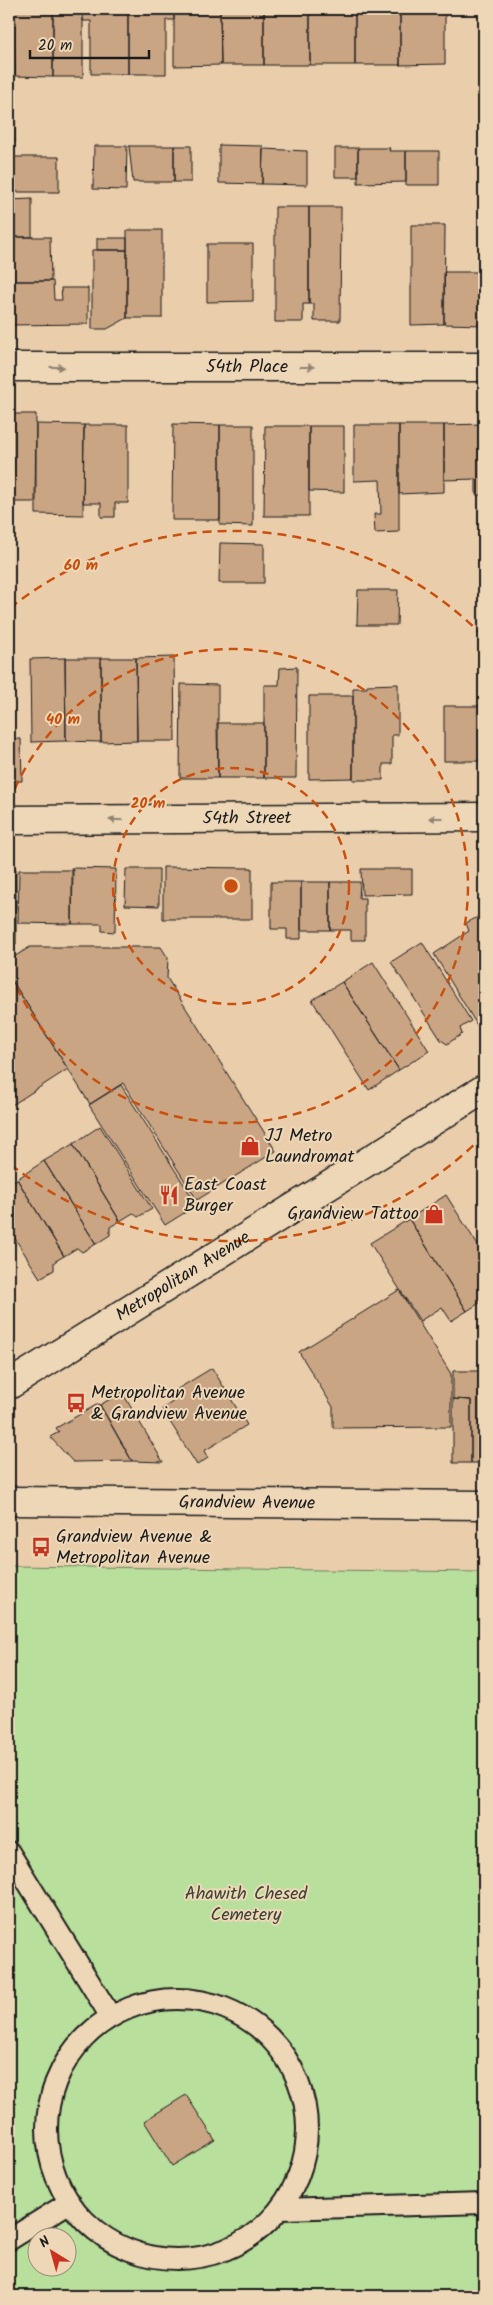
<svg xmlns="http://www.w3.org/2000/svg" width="493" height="2305" font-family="Kalam,sans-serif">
<rect width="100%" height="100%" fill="#eaceac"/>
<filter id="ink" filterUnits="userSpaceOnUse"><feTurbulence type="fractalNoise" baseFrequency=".02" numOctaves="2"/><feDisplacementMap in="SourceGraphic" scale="10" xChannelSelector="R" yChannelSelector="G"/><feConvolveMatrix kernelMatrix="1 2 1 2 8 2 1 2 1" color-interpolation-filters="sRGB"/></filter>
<g filter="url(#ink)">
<path fill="#b8df9b" stroke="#6a7e5c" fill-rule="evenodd" d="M9,1566L484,1572V2296H9ZM38,2238H68V2268H38Z"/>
<path fill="#caa584" stroke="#1c1c1c" d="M9,9H14L15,143H9Z
M14,9H53V77L15,76Z
M53,9H83V77H53Z
M83,9H128V74H91V21H83Z
M128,9H174V20H166V74H128Z
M174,9H220L221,65L174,66Z
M220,9H264V65H221Z
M264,9H310V65H264Z
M310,9H355V65H310Z
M355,9H400V65H355Z
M400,9H445V64L400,65Z
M219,145L263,146L262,184L219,183Z
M94,146H127L126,190L93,189Z
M129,146H174V182H133Z
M174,146H191V182H174Z
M335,148H358V177H335Z
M358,148H390L389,151H406V182L358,183Z
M263,149L307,151V185L262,184Z
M406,151H439V185H406Z
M9,157H59V192H9Z
M32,199V237H9V200Z
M275,207H309V304H303V322H275Z
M309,207H341L340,321H314V304H309Z
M411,225H445L444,324L411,325Z
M127,230H162V318H127Z
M9,237H50L51,281H9Z
M97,238H127V250H97Z
M207,244H253V301L207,302Z
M92,250H127V318L107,329H92Z
M479,258H484V325L444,324V272H479Z
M9,281H53L54,300H62L61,288H88V324L9,325Z
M9,414H36L35,502H9Z
M36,424L84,425L83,515L36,514Z
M173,424L220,425V520H172Z
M484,424V495H476V479L444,480V425Z
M84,425H128V503H115V517H101V503H83Z
M220,425H253V526L220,525Z
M354,425H399V532L375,533L374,514H381L380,480L354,481Z
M399,425H444V492L399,494Z
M265,426H309V516H264Z
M309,426H344V492L309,491Z
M220,543L264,544V583H219Z
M358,590H398L397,625H357Z
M174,657L175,741H137L136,658Z
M65,658L66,741L31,742L30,659Z
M65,658H101V742L66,741Z
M101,658H136L137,741L101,742Z
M297,667L296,778H264V685H279L280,668Z
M181,684L218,685V778H180Z
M398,684V735H392V764H383V780H353V688H367V685Z
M309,696H353V778L309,779Z
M444,706H484V761H444Z
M217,723H264V778H218Z
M9,739H21L22,781H9Z
M163,867L252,868V919H163Z
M72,868L116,869L115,932L102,931V924H72Z
M9,869H16V944H9Z
M126,869H159V906L125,905Z
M361,869H412V894L362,895Z
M19,870H73L72,924L18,923Z
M271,882H301V939H287V929H271Z
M301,882H330V930H301Z
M330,882H360L359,898H365V940H351V930H330Z
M484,914V1020L477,1025L434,954L469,931L466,923Z
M422,942L471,1021L460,1028L462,1034L447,1044L441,1040L391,962Z
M30,947H161L168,958L167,978L276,1151L197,1200L123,1083L90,1104L9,976V960Z
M373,962L429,1051L399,1070L342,982Z
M9,976L68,1069L9,1107Z
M342,982L399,1070L369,1090L312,1000Z
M121,1085L197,1205L165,1225L89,1105Z
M100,1126L152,1209L138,1217L133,1213L120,1221L73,1144Z
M73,1144L120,1221L110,1227V1235L96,1244L44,1161Z
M44,1161L96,1244L82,1252L77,1248L64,1256L17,1179Z
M17,1179L64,1256L54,1262V1270L40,1278L9,1229V1184Z
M446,1195L484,1255V1300L467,1311L409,1219Z
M409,1219L467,1311L451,1321L442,1307L420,1321L370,1243Z
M399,1290L451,1374V1427L333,1428V1407L299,1352Z
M212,1368L247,1425L204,1451L208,1458L197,1465L162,1409L180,1397L176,1390Z
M453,1371H484V1463H471V1400L453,1399Z
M122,1392L163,1462L132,1461L118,1437L100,1405Z
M453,1399L471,1400V1463H453Z
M98,1404L100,1405L132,1461L73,1462L50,1437L59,1432L56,1428Z
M186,2095L215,2140L172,2166L144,2121Z"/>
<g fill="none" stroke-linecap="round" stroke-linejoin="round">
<defs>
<path id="lane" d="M9,1852L111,2017
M47 2129a130 130 0 1 1 260 0a130 130 0 1 1-260 0Z
M281,2209L484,2203
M9,2240L70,2202"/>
<g id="street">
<path id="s1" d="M9,367H484"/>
<path id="s2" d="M9,820L484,817"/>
<path id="s3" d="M9,1501L484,1505"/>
</g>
<g id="secondary">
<path id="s4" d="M9,1385L484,1089"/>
</g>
</defs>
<use href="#lane" stroke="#1c1c1c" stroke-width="24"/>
<use href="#street" stroke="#1c1c1c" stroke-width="31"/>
<use href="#secondary" stroke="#1c1c1c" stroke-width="31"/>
<use href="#lane" stroke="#eed7b7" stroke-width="20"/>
<use href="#street" stroke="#eed7b7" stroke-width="28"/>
<use href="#secondary" stroke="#eed7b7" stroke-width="28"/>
</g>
<defs><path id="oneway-solid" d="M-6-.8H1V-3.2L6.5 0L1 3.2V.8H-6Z" transform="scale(1.25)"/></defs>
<g fill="#908371">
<use href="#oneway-solid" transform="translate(57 367)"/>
<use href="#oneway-solid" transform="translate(307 367)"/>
<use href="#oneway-solid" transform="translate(436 818) rotate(180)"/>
<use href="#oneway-solid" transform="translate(116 820) rotate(180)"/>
</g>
</g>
<g fill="none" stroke="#c9500e" stroke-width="2.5" stroke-dasharray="9 6">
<circle cx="231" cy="886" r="118"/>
<path d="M9 803A237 237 0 1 1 9 969"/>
<path d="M484 1135A355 355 0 0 1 10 1164M10 608A355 355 0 0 1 484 637"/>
</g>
<defs>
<symbol id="shop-bare" viewBox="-9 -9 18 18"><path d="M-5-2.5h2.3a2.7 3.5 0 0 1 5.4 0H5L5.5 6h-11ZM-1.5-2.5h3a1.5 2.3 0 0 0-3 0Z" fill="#c8321e" stroke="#eed7b7" stroke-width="2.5" paint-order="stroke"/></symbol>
<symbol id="restaurant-bare" viewBox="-9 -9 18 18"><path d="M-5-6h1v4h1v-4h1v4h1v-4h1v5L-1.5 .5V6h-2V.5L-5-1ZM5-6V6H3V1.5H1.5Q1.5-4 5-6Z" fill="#c8321e" stroke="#eed7b7" stroke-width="2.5" paint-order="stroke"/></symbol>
<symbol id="bus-bare" viewBox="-9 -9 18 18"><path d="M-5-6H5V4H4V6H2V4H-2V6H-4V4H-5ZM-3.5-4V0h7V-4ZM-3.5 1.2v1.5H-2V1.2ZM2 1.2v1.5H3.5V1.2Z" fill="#c8321e" stroke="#eed7b7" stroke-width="2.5" paint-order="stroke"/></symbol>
</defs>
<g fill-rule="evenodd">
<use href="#shop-bare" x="236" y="1132" width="28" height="28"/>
<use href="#restaurant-bare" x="155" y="1181" width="28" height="28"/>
<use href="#shop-bare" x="420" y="1200" width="28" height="28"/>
<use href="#bus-bare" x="62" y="1389" width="28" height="28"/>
<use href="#bus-bare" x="27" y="1533" width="28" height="28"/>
</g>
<g text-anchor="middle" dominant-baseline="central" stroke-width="4" stroke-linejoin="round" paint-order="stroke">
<g font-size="18" fill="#1c1c1c" stroke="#eed7b7">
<text stroke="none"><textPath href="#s1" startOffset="238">54th Place</textPath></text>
<text stroke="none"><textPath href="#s2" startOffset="238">54th Street</textPath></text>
<text stroke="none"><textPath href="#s4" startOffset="205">Metropolitan Avenue</textPath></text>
<text stroke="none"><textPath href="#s3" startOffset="238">Grandview Avenue</textPath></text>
</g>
<g font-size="18" fill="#1c1c1c" stroke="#eed7b7" text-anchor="start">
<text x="265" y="1136">JJ Metro<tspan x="265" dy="21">Laundromat</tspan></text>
<text x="184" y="1185">East Coast<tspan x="184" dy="21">Burger</tspan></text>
<text x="419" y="1214" text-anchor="end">Grandview Tattoo</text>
<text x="91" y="1393">Metropolitan Avenue<tspan x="91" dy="21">&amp; Grandview Avenue</tspan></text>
<text x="56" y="1537">Grandview Avenue &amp;<tspan x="56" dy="21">Metropolitan Avenue</tspan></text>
</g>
<g font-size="18" fill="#3b4335" stroke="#eed7b7">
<text x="246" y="1894">Ahawith Chesed<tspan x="246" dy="21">Cemetery</tspan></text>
</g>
</g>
<circle cx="231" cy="886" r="8" fill="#c9500e" stroke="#eed7b7" stroke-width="2.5"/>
<g font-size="15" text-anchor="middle" font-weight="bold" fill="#c9500e" stroke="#eed7b7" stroke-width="4" stroke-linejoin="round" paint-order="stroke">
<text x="81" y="570">60 m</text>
<text x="63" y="724">40 m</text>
<text x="148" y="808">20 m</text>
</g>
<rect width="493" height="2305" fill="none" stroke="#eed7b7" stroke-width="30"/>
<rect x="15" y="15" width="463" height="2275" fill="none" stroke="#1c1c1c" stroke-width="2" filter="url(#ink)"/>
<g transform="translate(52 2252) rotate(323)"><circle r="24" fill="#eed7b7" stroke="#9a8c79"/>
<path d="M0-4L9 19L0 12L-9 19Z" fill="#c8321e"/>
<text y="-8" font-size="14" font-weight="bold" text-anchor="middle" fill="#1c1c1c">N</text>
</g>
<path d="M30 50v8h119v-8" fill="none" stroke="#1c1c1c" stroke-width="2.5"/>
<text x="38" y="50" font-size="15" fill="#1c1c1c" stroke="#eed7b7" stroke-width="4" paint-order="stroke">20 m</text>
</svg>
